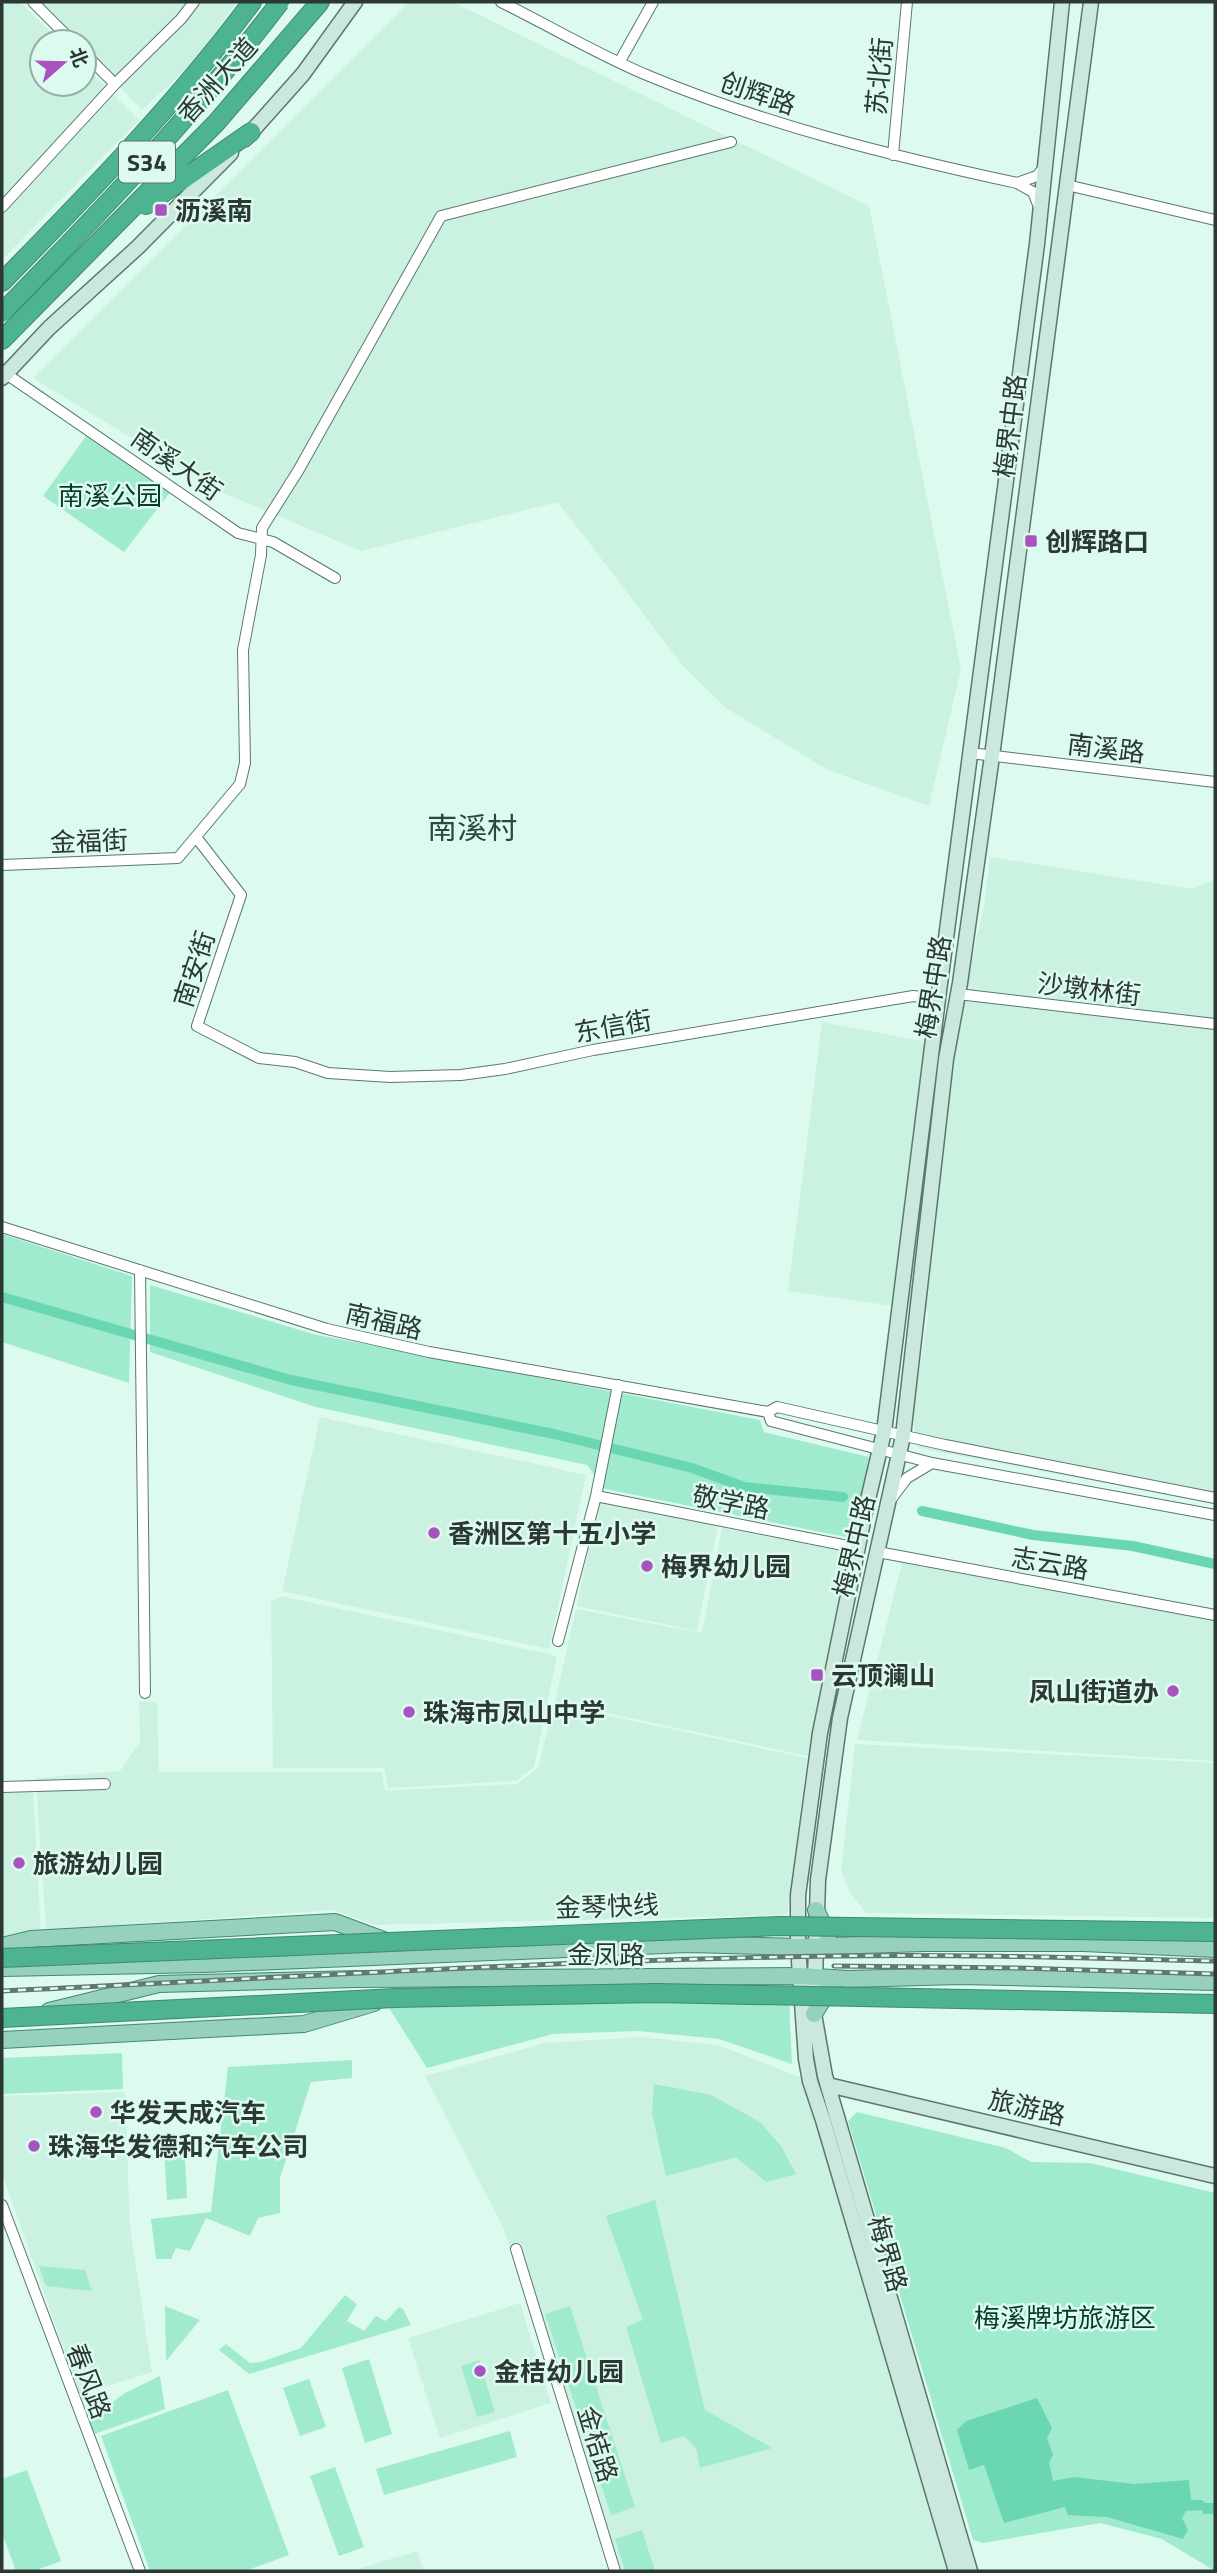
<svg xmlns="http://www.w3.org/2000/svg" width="1217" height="2573" font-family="'Titillium Web','Noto Sans SC',sans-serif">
<rect width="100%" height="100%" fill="#dcfbee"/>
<path fill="#cbf1e1" d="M2,2H20L61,42H42V84H84V65L139,120L2,260Z
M39,2H237L194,62L142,110L84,50V42H77Z
M409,2H453L869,206L961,669L929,806L828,770L726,708L683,666L558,502L361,551L219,491L33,378Z
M990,857L1192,889L1215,880V1504L918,1448L912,1414L929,1311L788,1291L822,1022L943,1045L968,975L984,906Z
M320,1417L586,1475L549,1649L282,1591Z
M598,1501L718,1526L697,1631L577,1606Z
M722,1528L849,1552L808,1756L555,1702L576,1609L702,1633Z
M902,1563L1215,1620V1761L857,1740Z
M281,1596L557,1656L534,1767L516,1781L388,1788L384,1768H273L271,1602Z
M139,1702H157L159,1772H382L385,1791L517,1784L538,1768L554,1704L807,1758L787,1915L374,1925L334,1910L46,1930L36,1778L120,1771L140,1742Z
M855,1744L1215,1763V1918L866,1913L850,1892L841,1871Z
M33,1792L41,1933L2,1938V1793Z
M641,2037L718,2045L810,2081L953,2571H621L503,2227L425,2076L545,2043Z
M125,2092L130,2227L152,2372L80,2395L2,2173V2096Z
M520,2303L551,2403L440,2438L408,2338Z
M417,2551L424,2571H351Z"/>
<path fill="#a0eace" d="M89,432L172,490L124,552L43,496Z
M2,1234L132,1276L129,1383L2,1342Z
M150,1285L313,1334L760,1420L764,1432L869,1457L851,1538L605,1489L587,1465L316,1407L150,1352Z
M789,1999L792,2064L719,2039L638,2031L553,2034L427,2068L389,2008Z
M122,2053L123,2089L2,2094V2058Z
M352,2060V2078L311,2082L280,2178V2213L258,2218L250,2236L206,2218L190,2251L176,2248L171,2259H156L151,2219L211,2212L228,2067Z
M654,2084L711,2095L760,2122L781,2146L796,2174L766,2182L736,2157L666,2176L652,2113Z
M857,2112L1006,2148L1031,2162L1090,2163L1215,2193V2571L1162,2539L1100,2523L983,2543L973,2540L848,2121Z
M184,2143L187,2198L167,2200L164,2144Z
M655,2200L705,2410L772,2448L700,2468L696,2448L684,2436L661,2443L626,2327L643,2320L606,2216Z
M39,2266L85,2270L92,2291L46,2286Z
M345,2295L357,2304L347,2321L364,2331L376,2316L386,2321L399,2307L403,2309L411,2325L249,2374L219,2350L226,2344L250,2363L261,2362L301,2348Z
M165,2306L200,2320L166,2361Z
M570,2306L635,2507L611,2515L545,2314Z
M369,2359L392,2434L365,2443L342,2368Z
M479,2360L495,2412L477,2417L461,2366Z
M160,2376L165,2409L92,2435L86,2422L125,2393Z
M309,2379L326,2427L300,2436L283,2388Z
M228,2390L289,2555L245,2571H150L101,2436Z
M510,2431L517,2457L384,2495L376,2469Z
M335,2467L364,2547L339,2556L310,2476Z
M27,2470L61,2561L34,2571H16L2,2533V2479Z
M642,2530L655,2571H625L615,2539Z"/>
<path fill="#6bd7b2" d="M1037,2398L1052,2428L1047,2438L1053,2455L1049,2462L1053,2481L1074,2477L1134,2484L1189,2480L1191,2500H1202L1205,2503H1215V2514H1203L1202,2510L1186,2511L1182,2518L1188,2530L1183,2539L1107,2517L1068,2515L1065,2507L1004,2523L984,2465L969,2470L957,2430L966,2421Z"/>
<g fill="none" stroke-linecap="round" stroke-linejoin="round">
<path stroke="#6bd7b2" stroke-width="10" d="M2,1297L291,1380L554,1434L692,1468L744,1487L843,1497
M922,1511L1033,1535L1133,1546L1215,1564"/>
<defs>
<path id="street" d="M33,2L73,42
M501,2C550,26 598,55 649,76C767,125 892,156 1017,183
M84,53L115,84
M620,61L653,2
M893,155L907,2
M1067,185L1215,220
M2,207L115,84L181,19L194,2
M1039,207L1033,192L1017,183L1037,176L1045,166
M2,371L238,533L273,542L335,578
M970,753L1215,782
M196,837L241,895L197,1026L259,1058L295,1062L328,1073L390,1077L461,1075L505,1069L593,1050L913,996L938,999
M2,865L178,858L240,784L245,763L243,650L261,555L262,528L298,471L441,216L731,142
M958,994L1215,1024
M2,1227L327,1329L429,1352L768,1412
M140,1270L145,1693
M932,1463L771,1421L768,1412L777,1407L945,1445L1215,1498
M596,1496L858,1548
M892,1498L907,1478L932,1463L1215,1515
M878,1552L1215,1615
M558,1641L596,1496L618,1385
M2,1787L105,1784
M2,2205L140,2571
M516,2249L615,2571"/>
<path id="secondary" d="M245,139L303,74L355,2
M2,378L49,328L138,247L231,153
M828,2085L1215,2176
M956,2571L823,2120L810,2081L806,2059L798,1947V1895L820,1733L865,1512L884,1432L938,999L1037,244L1062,2
M970,2571L825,2076L814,2014L818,1880L840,1718L903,1436L946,1059L960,983L992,756L1091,2"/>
<path id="primary" d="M816,1910L828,1935
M2,1946L31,1939L335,1922L386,1941
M2,1968L204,1964L688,1944L798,1947L925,1943H1083L1215,1949
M49,2011L159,1984L357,1979L800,1976L848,1979L961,1976L1215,1982
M814,2014L830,1988
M2,2040L304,2024L374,2003"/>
<path id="highway" d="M146,205L251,132
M2,282C90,192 177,103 252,2
M2,340L216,123L320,2"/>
</defs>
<use href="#street" stroke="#5c776c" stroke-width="12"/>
<use href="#secondary" stroke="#5c776c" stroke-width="17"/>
<use href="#primary" stroke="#428870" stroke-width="18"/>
<use href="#highway" stroke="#428870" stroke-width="20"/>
<use href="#street" stroke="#fff" stroke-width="10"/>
<use href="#secondary" stroke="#cae8de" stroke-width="14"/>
<use href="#primary" stroke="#95d1bd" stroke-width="16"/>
<use href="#highway" stroke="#4eb391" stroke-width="18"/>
<defs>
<path id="rail" d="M834,1966L1019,1968L1215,1974
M2,1991C280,1978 558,1960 837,1956C963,1954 1089,1958 1215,1961"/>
</defs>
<use href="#rail" stroke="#657870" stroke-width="5"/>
<use href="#rail" stroke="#dcfbee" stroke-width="2.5" stroke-dasharray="8" stroke-linecap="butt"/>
<defs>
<path id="highway-bridge" d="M2,313C99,213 196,113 280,2
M2,1958L779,1926L1215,1932
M2,2018L395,1998L656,1993L1215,2004"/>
</defs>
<use href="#highway-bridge" stroke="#428870" stroke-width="20" stroke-linecap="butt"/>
<use href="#highway-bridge" stroke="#4eb391" stroke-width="18"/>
</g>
<g fill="#a953c1" stroke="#dcfbee" stroke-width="2.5">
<rect x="154" y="203" width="14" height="14" rx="3.5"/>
<rect x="1024" y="534" width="14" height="14" rx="3.5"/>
<circle cx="434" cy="1533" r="7"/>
<circle cx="647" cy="1566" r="7"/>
<rect x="810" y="1668" width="14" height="14" rx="3.5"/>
<circle cx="1173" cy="1691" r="7"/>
<circle cx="409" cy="1712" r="7"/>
<circle cx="19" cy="1863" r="7"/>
<circle cx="96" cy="2112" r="7"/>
<circle cx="34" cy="2146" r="7"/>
<circle cx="480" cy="2371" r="7"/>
</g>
<g text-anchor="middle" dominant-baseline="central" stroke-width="5" stroke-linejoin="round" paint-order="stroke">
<rect fill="#dcfbee" stroke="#61726b" stroke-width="2" x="119" y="141.5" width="56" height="41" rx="5"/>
<g font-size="24" font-weight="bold" fill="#2c3833">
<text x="147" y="162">S34</text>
</g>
<g font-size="26" fill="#2c3833" stroke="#dcfbee">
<text transform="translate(879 76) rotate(-85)">苏北街</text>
<text transform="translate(217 80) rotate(-48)">香洲大道</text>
<text transform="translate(758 93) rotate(19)">创辉路</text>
<text transform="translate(1010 426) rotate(-83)">梅界中路</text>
<text transform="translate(177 464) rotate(35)">南溪大街</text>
<text transform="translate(1106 748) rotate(7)">南溪路</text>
<text transform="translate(89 841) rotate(-2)">金福街</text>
<text transform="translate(194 969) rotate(-72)">南安街</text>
<text transform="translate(933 987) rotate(-81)">梅界中路</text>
<text transform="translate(1089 989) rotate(7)">沙墩林街</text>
<text transform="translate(613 1026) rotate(-10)">东信街</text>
<text transform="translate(384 1321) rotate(13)">南福路</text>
<text transform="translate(731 1502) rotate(11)">敬学路</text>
<text transform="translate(854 1546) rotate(-77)">梅界中路</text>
<text transform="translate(1050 1563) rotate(10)">志云路</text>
<text transform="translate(607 1906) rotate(-2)">金琴快线</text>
<text x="606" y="1954">金凤路</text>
<text transform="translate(1027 2107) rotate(13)">旅游路</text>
<text transform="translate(888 2254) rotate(74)">梅界路</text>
<text transform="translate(89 2381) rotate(69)">春风路</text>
<text transform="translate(598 2444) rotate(73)">金桔路</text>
</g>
<g font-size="26" font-weight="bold" fill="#2c3833" stroke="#dcfbee" text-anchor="start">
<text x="175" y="210">沥溪南</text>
<text x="1045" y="541">创辉路口</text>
<text x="448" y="1533">香洲区第十五小学</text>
<text x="661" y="1566">梅界幼儿园</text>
<text x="831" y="1675">云顶澜山</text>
<text x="1159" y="1691" text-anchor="end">凤山街道办</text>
<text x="423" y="1712">珠海市凤山中学</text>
<text x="33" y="1863">旅游幼儿园</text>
<text x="110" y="2112">华发天成汽车</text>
<text x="48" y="2146">珠海华发德和汽车公司</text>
<text x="494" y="2371">金桔幼儿园</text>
</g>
<g font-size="26" fill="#083a2c" stroke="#dcfbee">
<text x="110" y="495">南溪公园</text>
<text x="1065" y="2317">梅溪牌坊旅游区</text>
</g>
<g font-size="30" fill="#2e483e" stroke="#dcfbee">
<text x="472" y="828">南溪村</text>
</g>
</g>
<rect width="1217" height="2573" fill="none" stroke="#2c3833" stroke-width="7"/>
<g transform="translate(63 63) rotate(70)"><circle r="33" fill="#dcfbee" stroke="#96ada3" stroke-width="2"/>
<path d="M0-5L12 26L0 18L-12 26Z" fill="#a953c1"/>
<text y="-10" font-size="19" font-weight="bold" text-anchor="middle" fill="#2c3833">北</text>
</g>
</svg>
